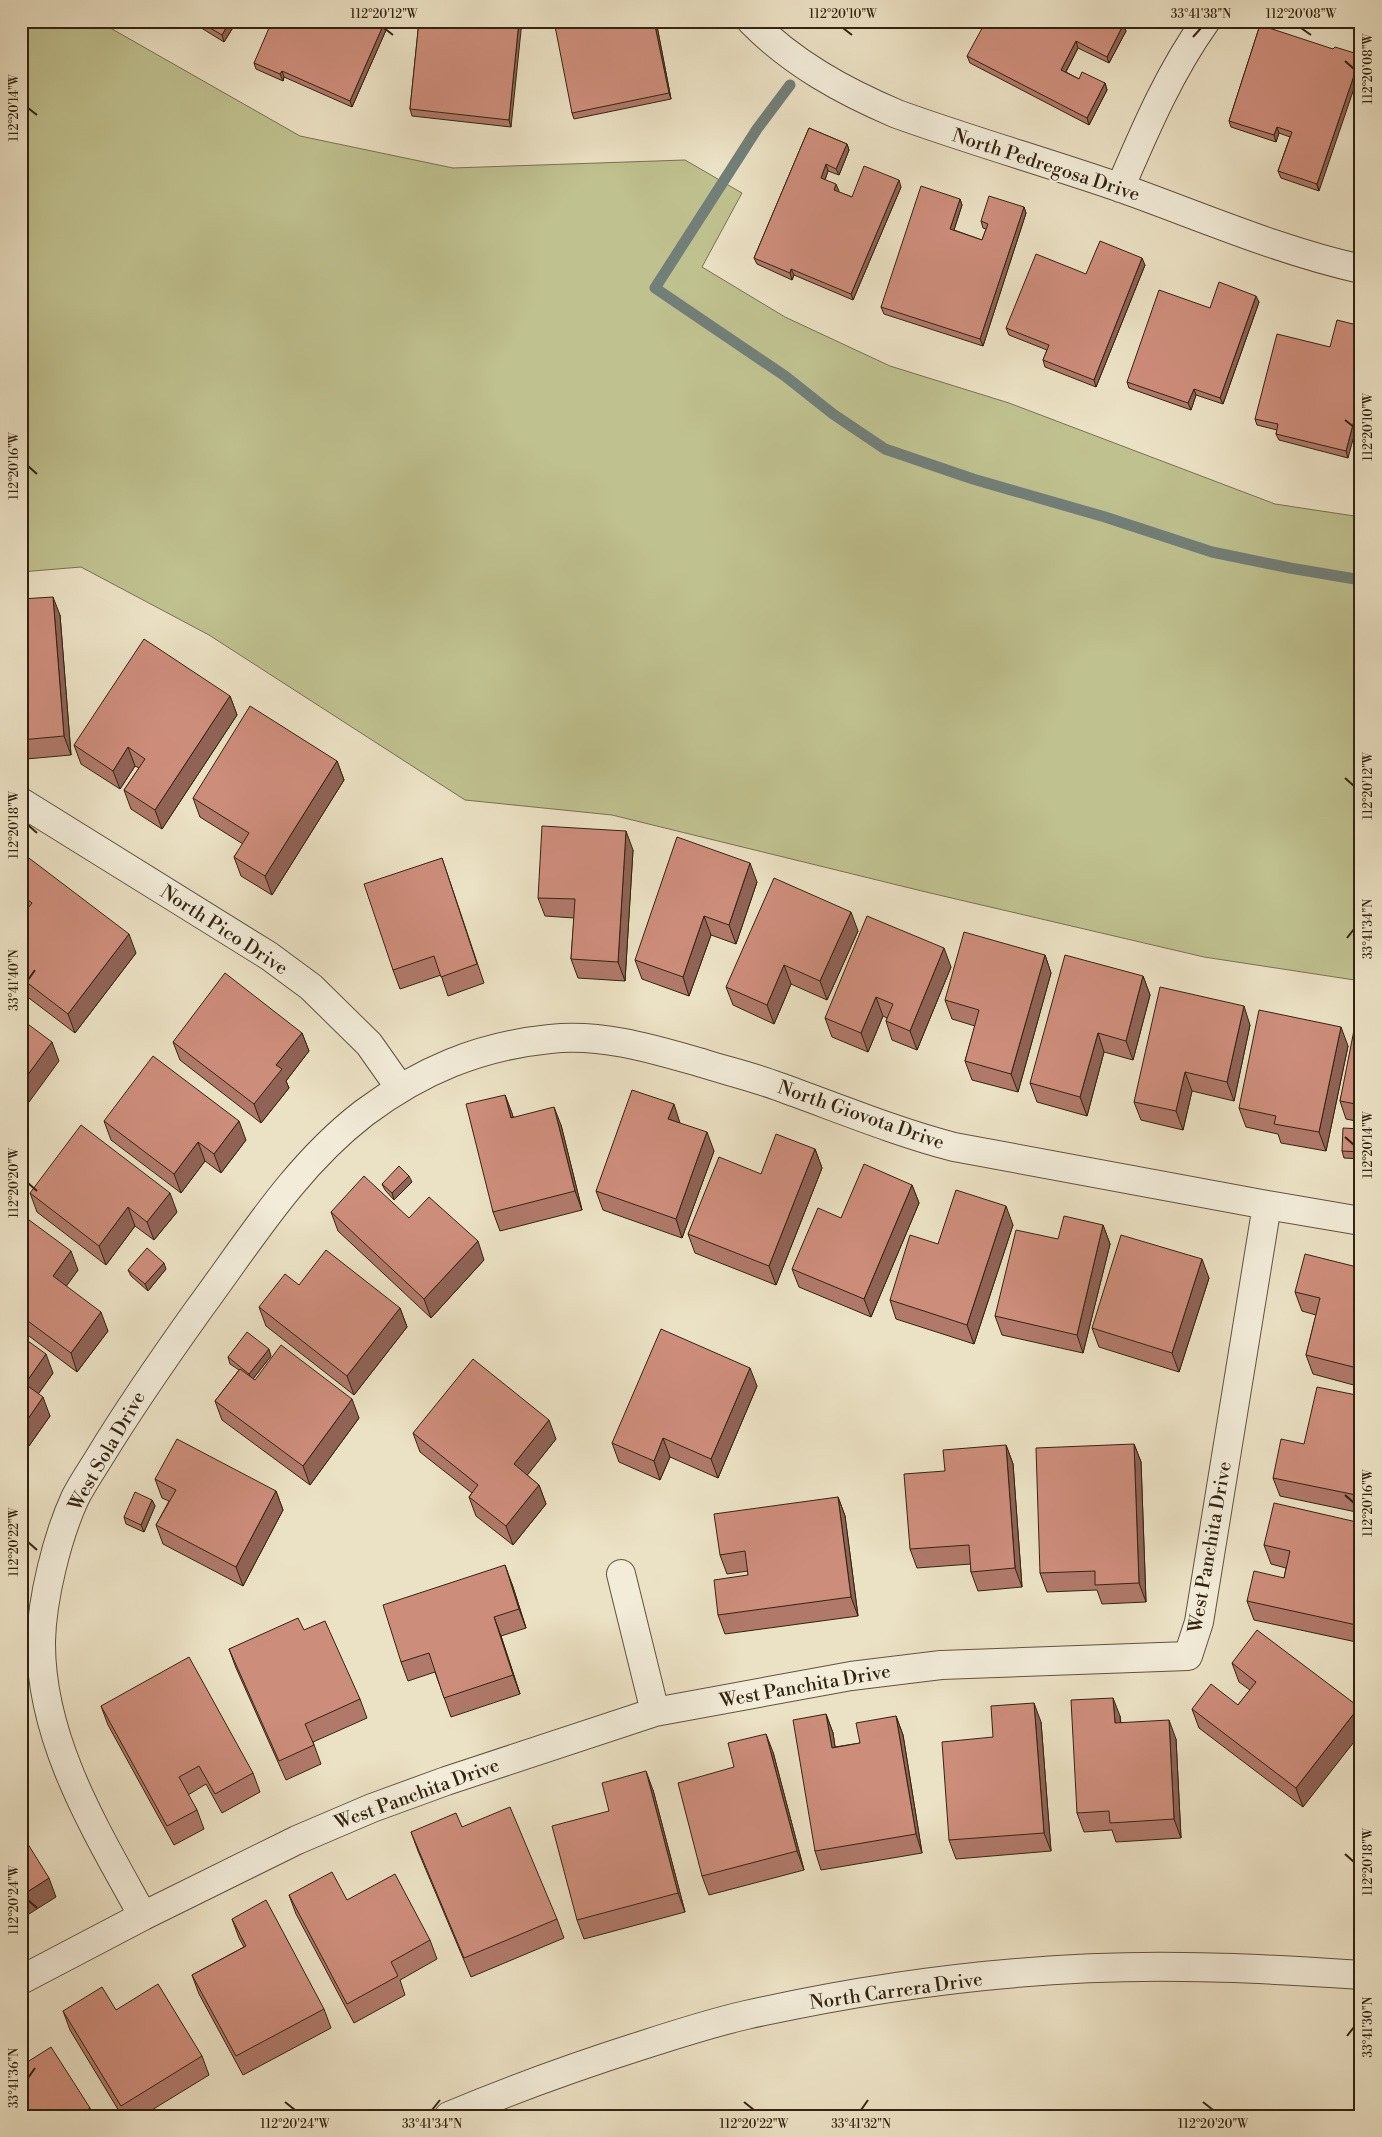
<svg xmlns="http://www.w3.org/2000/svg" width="1382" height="2137" font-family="'Libre Bodoni',serif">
<rect width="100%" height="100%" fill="#ebe1c4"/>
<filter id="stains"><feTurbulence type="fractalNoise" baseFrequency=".004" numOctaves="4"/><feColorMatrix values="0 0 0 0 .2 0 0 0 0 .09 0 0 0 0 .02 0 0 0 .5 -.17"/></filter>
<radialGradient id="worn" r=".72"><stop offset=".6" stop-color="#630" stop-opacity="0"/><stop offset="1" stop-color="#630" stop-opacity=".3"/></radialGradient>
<path fill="#bfc18f" stroke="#797250" d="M21,21H98L300,136L453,168L685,160L742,193L702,267L785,317L890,366L1009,403L1275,504L1361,517V981L1204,957L926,892L612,815L465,800L209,635L81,567L21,572Z"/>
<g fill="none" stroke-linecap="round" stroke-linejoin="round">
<path stroke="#727f78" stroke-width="11" d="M790,85L757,129L655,288L785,376L833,414L885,449L973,479L1105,517L1212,552L1290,568L1361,580"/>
<defs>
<path id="minor" d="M751,21C792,63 843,91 897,114C972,141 1049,163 1124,189C1202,217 1280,251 1361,269
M1120,188C1145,130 1169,73 1206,21
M21,802L269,956L311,987L369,1044L400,1088
M621,1574L655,1712
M143,1916C97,1832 40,1741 41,1641C42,1599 57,1537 75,1498C82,1484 91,1471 99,1458C130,1407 164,1358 199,1309C250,1240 295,1166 364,1113C420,1071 479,1046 550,1039C601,1033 653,1049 702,1063C727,1071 753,1077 777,1086C836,1107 893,1131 954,1147L1267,1205L1361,1221
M21,1980L143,1916L297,1840L372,1808L446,1781L655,1712L851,1676L941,1665L1188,1656L1199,1622L1267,1205"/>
<path id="tertiary" d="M449,2116C513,2089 577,2066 643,2045C677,2034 711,2023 746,2015C889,1983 1037,1965 1183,1967C1242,1967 1301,1971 1361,1975"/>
</defs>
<use href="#minor" stroke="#61533d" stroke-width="30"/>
<use href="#tertiary" stroke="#61533d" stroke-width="30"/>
<use href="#minor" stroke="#f2ecd9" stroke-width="28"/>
<use href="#tertiary" stroke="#f2ecd9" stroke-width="28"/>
</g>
<path fill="#b0796a" stroke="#332410" d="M190,21H237L224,42Z
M390,21L352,107L284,77L283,81L256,69L254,63Z
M419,21H462V24L487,27L511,127L412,116L410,109Z
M656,21L671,99L574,119L572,113L595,22Z
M1123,25L1126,31L1109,63L1078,48L1066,72L1079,79L1105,83L1107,90L1089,125L970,63L967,56Z
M1260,25L1319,191L1281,178L1278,171L1290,137L1279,133L1276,142L1231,127L1229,121Z
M809,128L847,144L849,150L839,175L828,171L825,180L839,192L852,197L901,187L853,300L794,275L792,280L757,264L754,258Z
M960,199L962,205L954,230L982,240L986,229L983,228L981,221L1024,207L1026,213L983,346L884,314L881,307Z
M1145,265L1096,387L1045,367L1043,360L1047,350L1009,335L1006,328L1086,274Z
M1259,302L1223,404L1196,395L1191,410L1129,388L1127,382L1210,308Z
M1330,347L1348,458L1279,440L1276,434L1277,430L1257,425L1255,419Z
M21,599L60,615L71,755L26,759L21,747Z
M230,696L237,715L162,829L131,809L124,790L139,768L135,766L120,789L81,764L74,745Z
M337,761L344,780L272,895L241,876L234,857L243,844L200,817L193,798Z
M633,850L625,981L578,978L571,959L574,918L545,916L538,898Z
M21,852L136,953L75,1033L21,992V917L25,912L21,909Z
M442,858L484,983L448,996L441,975L400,989L393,970Z
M757,882L736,944L711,935L689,996L642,979L635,960Z
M858,931L827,1000L791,984L774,1024L733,1005L726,987Z
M1045,955L1051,973L1018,1092L972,1080L965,1061L975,1026L952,1019L945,1000Z
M951,967L917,1050L892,1040L886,1021L887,1018L883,1016L868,1052L832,1037L825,1018Z
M1143,976L1150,995L1133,1060L1104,1052L1087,1116L1037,1102L1030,1083Z
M1361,1021V1122L1346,1119L1340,1101Z
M1250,1025L1234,1101L1192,1091L1183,1130L1141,1120L1134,1102Z
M302,1033L309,1051L286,1081L289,1088L261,1123L180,1060L173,1042Z
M1348,1046L1326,1151L1281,1143L1278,1134L1246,1127L1239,1108Z
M505,1095L513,1117L561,1125L582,1210L500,1231L493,1212Z
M104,1121L246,1140L221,1173L205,1161L181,1193L111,1140Z
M680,1123L714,1151L682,1238L603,1210L596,1191Z
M1361,1129V1159L1344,1158L1342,1151Z
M815,1149L822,1168L776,1285L695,1253L688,1234L761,1174Z
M412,1182L394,1200L385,1190L382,1184Z
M912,1185L919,1203L871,1317L799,1287L792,1269L841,1218Z
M30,1193L177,1212L154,1240L135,1226L106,1265L37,1212Z
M331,1212L409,1218L484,1260L431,1318L338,1231Z
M21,1214L78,1270L66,1286L108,1331L77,1372L21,1330Z
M1013,1225L974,1344L896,1319L890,1300L938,1244Z
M1103,1225L1110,1244L1083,1353L1002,1335L995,1316L1058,1239Z
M1361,1268V1387L1313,1374L1306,1355L1316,1315L1302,1311L1295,1292Z
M166,1269L148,1291L131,1276L128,1270Z
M1209,1278L1179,1372L1099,1347L1092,1328Z
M299,1285L400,1308L407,1327L354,1395L266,1326L259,1307Z
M21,1336L53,1373L38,1394L50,1416L24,1453L21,1451Z
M271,1356L253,1379L255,1380L359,1418L310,1485L222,1420L215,1401L239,1370L230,1364L228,1357Z
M757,1386L718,1478L670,1457L660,1480L619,1462L612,1443Z
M1361,1396V1513L1280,1496L1273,1478L1304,1444Z
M413,1433L556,1439L527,1475L539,1485L546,1504L513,1545L476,1516L469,1497L472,1493L420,1452Z
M1134,1444L1141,1462L1146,1602L1102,1604L1097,1590L1047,1592L1040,1573Z
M1006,1445L1013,1464L1022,1587L978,1591L971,1572V1564L917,1568L910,1549Z
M155,1479L276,1491L283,1510L243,1586L163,1544L156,1525L169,1501L162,1498Z
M838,1497L845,1516L858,1616L725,1634L718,1615L748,1575V1571L727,1574L720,1555Z
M152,1500L155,1506L144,1532L126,1524L124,1517Z
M1361,1523V1643L1254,1620L1247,1601L1284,1578L1286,1568L1271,1564L1264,1545Z
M512,1584L526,1628L501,1636L520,1694L451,1717L435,1672L408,1681L401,1662Z
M304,1630L360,1699L367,1718L313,1742L321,1764L286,1780L236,1668L229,1649Z
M1232,1663L1361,1713L1303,1807L1199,1728L1192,1709L1238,1705L1250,1690L1239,1682Z
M101,1706L253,1773L260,1792L222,1813L206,1784L188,1795L197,1810L204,1829L174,1845L108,1725Z
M826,1714L833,1733L835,1747L860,1743L896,1716L903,1735L922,1853L821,1870L815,1851Z
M1120,1716L1121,1723L1176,1739L1181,1838L1116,1842L1112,1830L1084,1832L1077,1813Z
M1041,1722L1051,1851L956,1859L949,1840L993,1737Z
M773,1752L804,1870L709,1895L702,1876L734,1767Z
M653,1790L685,1912L584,1939L577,1920L609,1811Z
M462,1827L557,1919L564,1938L471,1977L418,1851L411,1832Z
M289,1895L347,1900L430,1940L437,1959L400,1980L405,1995L354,2023L296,1914Z
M232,1919L324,2009L331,2028L243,2075L199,1994L192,1975L244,1947L239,1938Z
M116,2010L202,2056L209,2075L142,2116H122L70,2030L63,2011Z"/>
<path fill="#906356" stroke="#332410" d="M230,21H237L224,42L222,35Z
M385,21H390L352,107L350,101Z
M519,21H522L511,127L509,120Z
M654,21H656L671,99L669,93Z
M1123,25L1126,31L1109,63L1107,57Z
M1076,41L1078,48L1063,77L1061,70Z
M1361,55V68L1319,191L1317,184Z
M282,71L284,77L283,81L280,74Z
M1105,83L1107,90L1089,125L1087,118Z
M1277,127L1279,133L1276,142L1274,135Z
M847,144L849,150L839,175L836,169Z
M826,164L828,171L823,185L821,178Z
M899,180L901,187L853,300L851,294Z
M836,184L839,191L836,196L834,190Z
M960,199L962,205L952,236L950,229Z
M1024,207L1026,213L983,346L980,339Z
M1142,258L1145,265L1096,387L1094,380Z
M791,269L794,275L792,280L790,273Z
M1256,296L1259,302L1223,404L1220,398Z
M1194,389L1196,395L1191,410L1188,403Z
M1361,394V410L1348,458L1346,451Z
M53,597L60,615L71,755L64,736Z
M230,696L237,715L162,829L155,810Z
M128,747L135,766L120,789L113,771Z
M337,761L344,780L272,895L265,876Z
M626,831L633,850L625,981L618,962Z
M750,863L757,882L736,944L729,925Z
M851,912L858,931L827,1000L820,981Z
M704,916L711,935L689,996L683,977Z
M129,934L136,953L75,1033L68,1014Z
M944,948L951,967L917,1050L910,1031Z
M1045,955L1051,973L1018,1092L1011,1074Z
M784,965L791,984L774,1024L767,1005Z
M1143,976L1150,995L1133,1060L1126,1041Z
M876,997L883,1016L868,1052L861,1033Z
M1244,1006L1250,1025L1234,1101L1227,1082Z
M1341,1027L1348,1046L1326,1151L1319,1132Z
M302,1033L309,1051L286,1081L289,1088L261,1123L254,1104L276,1065Z
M1098,1033L1104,1052L1087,1116L1080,1097Z
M52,1042L59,1061L21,1113V1084Z
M1185,1072L1192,1091L1183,1130L1176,1111Z
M505,1095L512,1113L518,1137L511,1118Z
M674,1104L680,1123L668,1119Z
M554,1107L561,1125L582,1210L575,1191Z
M239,1121L246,1140L221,1173L214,1154Z
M707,1132L714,1151L682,1238L676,1219Z
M198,1142L205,1161L181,1193L174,1174Z
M815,1149L822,1168L776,1285L769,1266Z
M409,1176L412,1182L394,1200L392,1193Z
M912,1185L919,1203L871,1317L864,1299Z
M170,1193L177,1212L154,1240L147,1222Z
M1006,1206L1013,1225L974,1344L967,1325Z
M128,1207L135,1226L106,1265L99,1246Z
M1103,1225L1110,1244L1083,1353L1077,1335Z
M478,1241L484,1260L431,1318L424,1299Z
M71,1251L78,1270L60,1295L53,1276Z
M1202,1259L1209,1278L1179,1372L1172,1353Z
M164,1263L166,1269L148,1291L145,1284Z
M400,1308L407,1327L354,1395L347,1376Z
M101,1312L108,1331L77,1372L71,1353Z
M269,1349L271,1356L252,1380L249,1374Z
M46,1354L53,1373L32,1403L25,1384Z
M750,1368L757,1386L718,1478L711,1459Z
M43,1397L50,1416L24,1453L21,1444V1429Z
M352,1399L359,1418L310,1485L303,1466Z
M549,1420L556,1439L521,1483L514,1464Z
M663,1438L670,1457L660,1480L654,1461Z
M1134,1444L1141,1462L1146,1602L1139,1583Z
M1006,1445L1013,1464L1022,1587L1015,1568Z
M539,1485L546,1504L513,1545L506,1526Z
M276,1491L283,1510L243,1586L236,1567Z
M838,1497L845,1516L858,1616L851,1597Z
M152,1500L155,1506L144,1532L141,1525Z
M505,1565L512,1584L526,1628L519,1609Z
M494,1617L501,1636L520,1694L513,1675Z
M1113,1698L1120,1716L1122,1742L1115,1723Z
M1034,1703L1041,1722L1051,1851L1044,1833Z
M1359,1707L1361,1713V1733L1303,1807L1296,1788Z
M826,1714L833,1733L838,1767L832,1748Z
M896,1716L903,1735L922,1853L916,1834Z
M1169,1720L1176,1739L1181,1838L1174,1819Z
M766,1734L773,1752L804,1870L797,1851Z
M646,1771L653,1790L685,1912L678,1893Z
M49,1878L56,1897L21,1919V1896Z
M90,2108L93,2116H78Z"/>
<path fill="#cd8d7b" stroke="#332410" d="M198,21H230L222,35Z
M272,21H385L350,101L282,71L280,74L254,63Z
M419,21H459L458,24L487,27L488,21H519L509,120L410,109Z
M554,21H594V23L602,21H654L669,93L572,113Z
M986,21H1117L1123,25L1107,57L1076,41L1061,70L1079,79L1082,72L1105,83L1087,118L967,56Z
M1260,25L1333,49L1335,47L1361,55L1317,184L1278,171L1292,132L1277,127L1274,135L1229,121Z
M809,128L847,144L836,169L826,164L821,178L836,184L834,190L852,197L864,166L899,180L851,294L791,269L790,273L754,258Z
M921,186L960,199L950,229L982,240L988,224L981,221L989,196L1024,207L980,339L881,307Z
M1100,241L1142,258L1094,380L1043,360L1049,345L1006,328L1036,254L1086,274Z
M1219,282L1256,296L1220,398L1194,389L1188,403L1127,382L1159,290L1210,308Z
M1337,320L1361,326V394L1346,451L1276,434L1278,424L1255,419L1277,334L1330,347Z
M53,597L64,736L21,740V599Z
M144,639L230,696L155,810L124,790L145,759L128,747L113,771L74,745Z
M250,706L337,761L265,876L234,857L249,833L193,798Z
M542,826L626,831L618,962L571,959L575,899L538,898Z
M677,837L750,863L729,925L704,916L683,977L635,960Z
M21,852L129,934L68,1014L21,978V917L32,903L21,895Z
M442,858L477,964L441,977L434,956L393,970L364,884Z
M774,878L851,912L820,981L784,965L767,1005L726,987Z
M867,916L944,948L910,1031L886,1021L893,1004L876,997L861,1033L825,1018Z
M964,932L1045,955L1011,1074L965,1061L979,1010L945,1000Z
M1065,955L1143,976L1126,1041L1098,1033L1080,1097L1030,1083Z
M225,973L302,1033L276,1065L282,1069L254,1104L173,1042Z
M1160,987L1244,1006L1227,1082L1185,1072L1176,1111L1134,1102Z
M1259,1010L1341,1027L1319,1132L1274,1124L1276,1116L1239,1108Z
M21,1019L52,1042L21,1084Z
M1356,1020L1361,1021V1105L1340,1101Z
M153,1056L239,1121L214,1154L198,1142L174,1174L104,1121Z
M632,1090L674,1104L668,1119L707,1132L676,1219L596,1191Z
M505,1095L511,1118L554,1107L575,1191L493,1212L466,1104Z
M81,1125L170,1193L147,1222L128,1207L99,1246L30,1193Z
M1343,1128L1361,1129V1152L1342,1151Z
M776,1134L815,1149L769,1266L688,1234L719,1157L761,1174Z
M864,1164L912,1185L864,1299L792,1269L818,1208L841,1218Z
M399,1166L409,1176L392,1193L382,1184Z
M364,1176L409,1218L429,1197L478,1241L424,1299L331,1212Z
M956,1190L1006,1206L967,1325L890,1300L910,1235L938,1244Z
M21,1214L71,1251L53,1276L101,1312L71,1353L21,1316Z
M1064,1216L1103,1225L1077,1335L995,1316L1016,1230L1058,1239Z
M1121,1235L1202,1259L1172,1353L1092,1328Z
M147,1248L164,1263L145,1284L128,1270Z
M326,1250L400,1308L347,1376L259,1307L285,1274L299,1285Z
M1305,1254L1361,1268V1369L1306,1355L1320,1298L1295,1292Z
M661,1329L750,1368L711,1459L663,1438L654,1461L612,1443Z
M247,1332L269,1349L249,1374L228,1357Z
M21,1336L46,1354L25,1384L43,1397L21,1429Z
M281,1345L352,1399L303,1466L215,1401L240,1369L255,1380Z
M473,1359L549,1420L514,1464L539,1485L506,1526L469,1497L478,1485L413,1433Z
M1317,1387L1361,1396V1496L1273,1478L1281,1439L1304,1444Z
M177,1439L276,1491L236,1567L156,1525L176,1490L155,1479Z
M1134,1444L1139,1583L1095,1585V1571L1040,1573L1036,1448Z
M1006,1445L1015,1568L971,1572L969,1545L910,1549L904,1474L945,1471L943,1450Z
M135,1492L152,1500L141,1525L124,1517Z
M838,1497L851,1597L718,1615L714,1580L748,1575L745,1551L720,1555L714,1514Z
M1274,1503L1361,1523V1626L1247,1601L1254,1571L1284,1578L1290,1551L1264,1545Z
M505,1565L519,1609L494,1617L513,1675L444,1698L429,1653L401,1662L383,1605Z
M298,1618L304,1630L325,1621L360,1699L305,1724L314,1745L279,1761L229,1649Z
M1257,1630L1359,1707L1296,1788L1192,1709L1211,1684L1238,1705L1256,1682L1232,1663Z
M189,1657L253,1773L215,1794L199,1766L179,1777L197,1810L167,1826L101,1706Z
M1113,1698L1115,1723L1169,1720L1174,1819L1110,1823L1109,1811L1077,1813L1071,1700Z
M1034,1703L1044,1833L949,1840L942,1742L993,1737L991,1706Z
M826,1714L832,1748L860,1743L856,1723L896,1716L916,1834L815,1851L793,1720Z
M766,1734L797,1851L702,1876L678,1783L734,1767L728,1743Z
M646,1771L678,1893L577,1920L552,1826L609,1811L602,1783Z
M510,1807L557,1919L464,1958L411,1832L456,1813L462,1827Z
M21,1833L49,1878L21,1896Z
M332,1872L347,1900L395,1874L430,1940L391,1962L398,1976L347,2004L289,1895Z
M266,1900L324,2009L236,2056L192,1975L246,1946L232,1919Z
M158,1984L202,2056L121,2106L63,2011L102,1987L116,2010Z
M51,2047L90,2108L78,2116H21V2066Z"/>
<path fill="none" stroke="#332410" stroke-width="2" d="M384,28L393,35M843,28L852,35M1301,28L1311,35M1193,37L1201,28M1345,61L1354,69M28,108L37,115M1345,420L1354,427M28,466L37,474M1345,778L1354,786M28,825L37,833M1347,938L1354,929M28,980L35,970M1345,1137L1354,1145M28,1183L37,1191M1345,1495L1354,1503M28,1542L37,1550M1345,1854L1354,1862M28,1900L37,1908M1347,2036L1354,2027M28,2078L35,2068M285,2102L295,2110M744,2102L754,2110M1203,2102L1213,2110M432,2110L440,2100M861,2110L868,2100"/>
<g text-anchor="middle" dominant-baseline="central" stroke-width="4" stroke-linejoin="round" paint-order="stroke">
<g font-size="19" fill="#332410" stroke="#f2ecd9">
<text transform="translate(1046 165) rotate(18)">North Pedregosa Drive</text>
<text transform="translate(224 930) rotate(33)">North Pico Drive</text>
<text transform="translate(861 1115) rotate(19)">North Giovota Drive</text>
<text transform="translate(107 1451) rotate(-60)">West Sola Drive</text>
<text transform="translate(1210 1547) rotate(-80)">West Panchita Drive</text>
<text transform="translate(805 1686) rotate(-10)">West Panchita Drive</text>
<text transform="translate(417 1794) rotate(-20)">West Panchita Drive</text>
<text transform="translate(896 1991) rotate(-8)">North Carrera Drive</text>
</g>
</g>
<rect width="1382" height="2137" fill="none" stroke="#ebe1c4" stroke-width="55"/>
<rect x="28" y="28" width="1326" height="2082" fill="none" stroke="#332410" stroke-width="2"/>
<g font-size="12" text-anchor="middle" fill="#332410">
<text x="384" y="18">112°20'12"W</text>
<text x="843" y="18">112°20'10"W</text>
<text x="1201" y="18">33°41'38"N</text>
<text x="1301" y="18">112°20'08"W</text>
<text transform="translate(1368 69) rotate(-90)" y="4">112°20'08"W</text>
<text transform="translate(14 108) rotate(-90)" y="4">112°20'14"W</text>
<text transform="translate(1368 427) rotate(-90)" y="4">112°20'10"W</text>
<text transform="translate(14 466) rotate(-90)" y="4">112°20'16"W</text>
<text transform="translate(1368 786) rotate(-90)" y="4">112°20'12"W</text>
<text transform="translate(14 825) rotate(-90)" y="4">112°20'18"W</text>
<text transform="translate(1368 929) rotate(-90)" y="4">33°41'34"N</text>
<text transform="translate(14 980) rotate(-90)" y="4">33°41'40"N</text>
<text transform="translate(1368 1145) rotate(-90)" y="4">112°20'14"W</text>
<text transform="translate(14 1183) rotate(-90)" y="4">112°20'20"W</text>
<text transform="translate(1368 1503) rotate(-90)" y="4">112°20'16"W</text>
<text transform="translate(14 1542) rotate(-90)" y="4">112°20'22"W</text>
<text transform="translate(1368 1862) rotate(-90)" y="4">112°20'18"W</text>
<text transform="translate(14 1900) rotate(-90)" y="4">112°20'24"W</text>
<text transform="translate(1368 2027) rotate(-90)" y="4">33°41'30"N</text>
<text transform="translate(14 2078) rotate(-90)" y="4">33°41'36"N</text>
<text x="295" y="2128">112°20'24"W</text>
<text x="432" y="2128">33°41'34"N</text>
<text x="754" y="2128">112°20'22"W</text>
<text x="861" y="2128">33°41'32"N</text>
<text x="1213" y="2128">112°20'20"W</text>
</g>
<rect width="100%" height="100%" filter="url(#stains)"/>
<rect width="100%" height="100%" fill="url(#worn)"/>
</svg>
